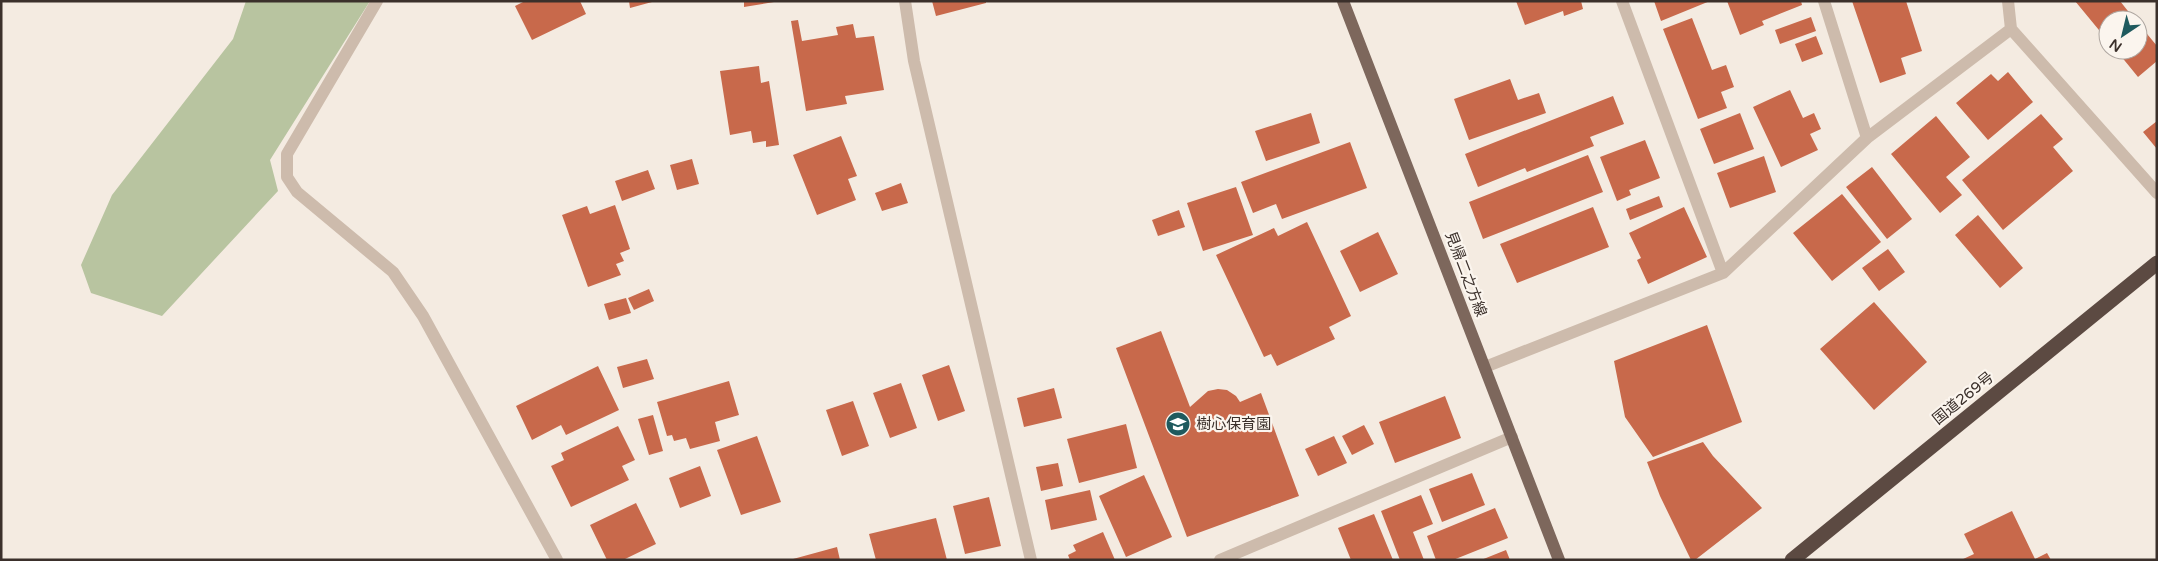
<svg xmlns="http://www.w3.org/2000/svg" width="2158" height="561" font-family="'Varela Round','Noto Sans JP',sans-serif">
<rect width="100%" height="100%" fill="#f4ebe1"/>
<path fill="#b8c4a0" d="M246,1H370L270,160L278,191L162,316L91,293L81,265L112,195L233,39Z"/>
<path fill="#c8694b" d="M525,1H580L586,14L532,40L515,6Z
M629,1H652V2L630,8Z
M744,1H773L774,2L744,7Z
M932,1H986V3L936,16Z
M1516,1H1581L1583,9L1564,16L1563,11L1525,25Z
M1654,1H1710L1661,21Z
M1727,1H1801L1802,5L1762,21L1764,25L1740,35Z
M1852,1H1906L1922,51L1901,58L1906,74L1880,83Z
M2075,1H2120L2135,20H2108V41Z
M1811,17L1816,31L1780,44L1775,30Z
M1692,18L1712,70L1726,65L1734,87L1721,92L1727,108L1698,119L1663,29Z
M798,20L802,41L838,35L836,27L853,24L856,38L874,36L884,90L845,96L847,104L806,111L791,21Z
M2138,23L2157,46V61L2138,77L2116,50H2138Z
M1816,36L1823,54L1802,62L1795,44Z
M759,66L761,83L769,81L779,145L766,147V141L753,143L751,131L730,135L720,71Z
M2008,72L2033,102L1988,140L1956,103L1991,74L1998,81Z
M1510,79L1518,100L1539,93L1546,113L1469,140L1454,99Z
M1790,90L1803,118L1814,113L1821,129L1810,134L1818,150L1781,167L1753,107Z
M1613,96L1624,124L1590,137L1594,146L1527,172L1525,168L1478,187L1465,154Z
M1311,113L1320,143L1266,161L1255,131Z
M1740,113L1754,149L1714,164L1700,129Z
M2041,114L2063,139L2053,147L2073,171L2003,230L1962,180Z
M1936,116L1970,157L1946,177L1962,195L1940,213L1891,154Z
M2157,121V149L2143,132Z
M841,136L857,176L848,179L856,200L817,215L793,155Z
M1645,140L1660,178L1629,190L1631,195L1617,201L1600,157Z
M1350,142L1367,188L1282,219L1276,204L1253,213L1241,182Z
M1588,155L1603,192L1483,239L1469,202Z
M1764,156L1776,192L1730,208L1717,173Z
M692,159L699,184L677,190L670,165Z
M1872,167L1912,219L1887,239L1846,187Z
M648,170L655,189L622,201L615,181Z
M901,183L908,203L882,211L875,193Z
M1236,187L1253,235L1203,251L1187,203Z
M1842,194L1881,242L1832,281L1793,233Z
M1659,196L1663,207L1630,220L1626,209Z
M615,205L630,249L620,253L624,261L616,264L621,275L588,287L562,215L587,206L590,214Z
M1593,207L1609,247L1517,283L1500,244Z
M1684,207L1707,257L1648,284L1637,260L1641,258L1629,233Z
M1179,210L1185,227L1158,236L1152,220Z
M1978,215L2023,268L2000,288L1955,235Z
M1307,222L1351,316L1329,327L1335,339L1277,366L1271,354L1264,357L1216,255L1274,228L1278,236Z
M1378,232L1398,274L1360,292L1340,251Z
M1888,249L1905,272L1879,291L1862,268Z
M649,289L654,301L634,310L628,298Z
M626,298L631,313L609,320L604,304Z
M1874,302L1927,362L1874,410L1820,349Z
M1707,325L1742,422L1653,457L1625,417L1614,361Z
M1161,331L1190,407L1208,391L1218,389L1227,390L1236,396L1240,402L1261,393L1299,496L1187,537L1116,348Z
M647,359L654,379L623,388L617,367Z
M949,365L965,411L938,421L922,375Z
M598,366L619,410L566,435L561,425L532,440L516,406Z
M729,381L739,415L715,422L720,441L690,449L686,438L674,441L672,435L667,436L657,402Z
M901,383L917,428L890,438L873,393Z
M1054,388L1062,418L1024,427L1017,398Z
M1445,396L1461,438L1395,463L1379,422Z
M853,401L869,446L842,456L826,410Z
M653,415L663,451L649,455L638,419Z
M1126,424L1137,468L1079,483L1067,439Z
M1364,425L1374,444L1352,455L1342,436Z
M618,426L635,460L622,466L629,480L571,507L551,466L564,460L561,453Z
M757,436L781,502L741,515L717,450Z
M1334,436L1347,463L1318,476L1305,449Z
M1703,442L1713,456L1762,508L1695,560H1691L1660,496L1647,462Z
M1058,463L1063,486L1041,491L1036,467Z
M700,466L711,496L680,508L669,478Z
M1472,473L1485,505L1442,522L1429,489Z
M1144,475L1172,537L1126,557L1099,496Z
M1090,490L1097,520L1051,530L1045,500Z
M1421,495L1433,524L1413,532L1424,560H1400L1381,511Z
M989,497L1001,546L965,554L953,506Z
M636,503L656,544L623,560H607L590,525Z
M1495,508L1508,538L1453,560H1436L1427,536Z
M2012,511L2035,559L2047,553L2051,560H1961L1974,554L1964,534Z
M1374,514L1393,560H1351L1338,528Z
M936,518L947,560H876L869,534Z
M1103,532L1115,560H1070L1068,555L1076,551L1073,545Z
M837,547L840,560H793V559Z
M1506,550L1510,560H1481Z"/>
<g fill="none" stroke-linecap="round" stroke-linejoin="round">
<path stroke="#cdbbac" stroke-width="12" d="M377,1L287,154V177L297,192L393,272L423,316L557,560
M905,1L914,61L1031,560
M1622,1L1723,273L1867,138L2011,29
M1824,1L1867,138
M2008,1L2011,29L2157,193
M1485,367L1723,273
M1220,560L1512,437"/>
<path stroke="#7d675c" stroke-width="12" d="M1343,1L1559,560"/>
<path stroke="#5c4a42" stroke-width="15" d="M1792,560L2157,263"/>
</g>
<defs>
<symbol id="school-disc" viewBox="-11 -11 22 22"><circle r="9.5" fill="#1f5a5e" stroke="#fbf5ee"/><path d="M0-5L7-2L0 1L-7-2ZM-4 1L0 2.5L4 1V4Q0 6-4 4Z" fill="#fff"/></symbol>
</defs>
<g fill-rule="evenodd">
<use href="#school-disc" x="1164" y="410" width="28" height="28"/>
</g>
<g text-anchor="middle" dominant-baseline="central" stroke-width="4.5" stroke-linejoin="round" paint-order="stroke">
<g font-size="15" fill="#3b302b" stroke="#fbf5ee">
<text transform="translate(1466 274) rotate(69)">見帰二之方線</text>
<text transform="translate(1963 398) rotate(-39)">国道269号</text>
</g>
<g font-size="15" fill="#3b302b" stroke="#fbf5ee" text-anchor="start">
<text x="1196" y="424">樹心保育園</text>
</g>
</g>
<rect width="2158" height="561" fill="none" stroke="#3b302b" stroke-width="5"/>
<g transform="translate(2123 35) rotate(215)"><circle r="24" fill="#fbf5ee" stroke="#aea6a0"/>
<path d="M0-4L9 19L0 12L-9 19Z" fill="#1f5a5e"/>
<text y="-8" font-size="14" font-weight="bold" text-anchor="middle" fill="#3b302b">N</text>
</g>
</svg>
